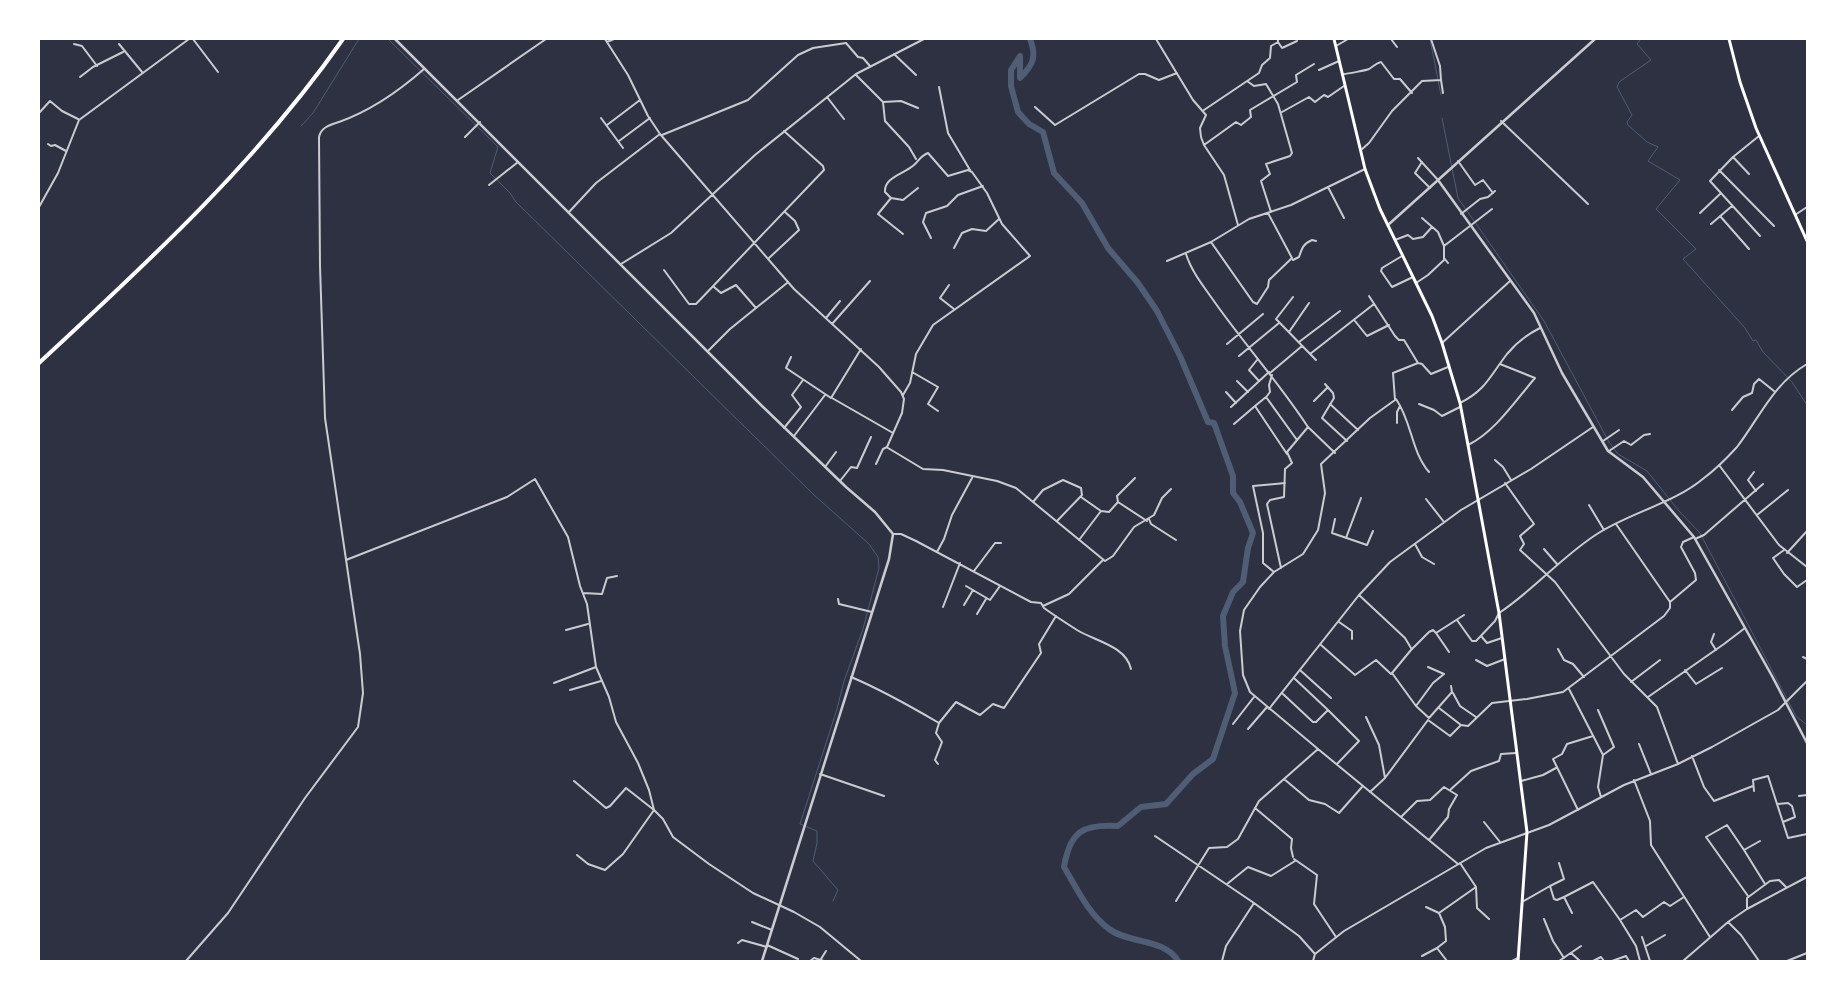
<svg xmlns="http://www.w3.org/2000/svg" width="1846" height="1000" font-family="Inter,sans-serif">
<rect width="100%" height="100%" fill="#2d3142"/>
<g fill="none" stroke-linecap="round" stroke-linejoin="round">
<path stroke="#4f5d75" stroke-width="1" d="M388,39L498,147L490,173L510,193L516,202L813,494L869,544L878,557L879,568L863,629L844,681L837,709L800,824L817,831V843L813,861L838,890L833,901
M1430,39L1441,95
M1641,39L1637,44L1651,60L1619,82L1617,87L1632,115L1627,122L1628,125L1647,142L1658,147L1648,161L1680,180L1656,209L1696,249L1683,259L1745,328L1753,341L1756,340L1763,352L1792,382L1807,405
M1442,118L1458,198L1544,321L1609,442L1618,454L1647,471L1679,511L1700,533L1796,716L1807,725
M301,126L313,113L359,39"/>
<path stroke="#4f5d75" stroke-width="6" d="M1030,39C1037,57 1033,65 1020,78V56L1011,70V86L1018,112L1029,124L1043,132L1054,173L1082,203L1108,248L1138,283L1157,311L1180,356L1208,422L1214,423L1233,476V493L1240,502L1253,533L1248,548L1243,582L1233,592L1223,616L1225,646L1235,693L1213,759L1193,774L1166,804L1141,807L1118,826C1083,824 1070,831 1064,867C1077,889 1088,913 1109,929C1129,944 1164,938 1178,961"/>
<path stroke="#caccd0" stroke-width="2" d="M193,39L218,72
M605,39L628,75L648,116L660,134L794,289L879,367L901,392L904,399L902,413L887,447L883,449L876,464
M1156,39L1193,100L1206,115L1200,128L1201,137L1204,145L1224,175L1238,225
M1391,39L1397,47
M607,42L614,39
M1278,42L1282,48L1297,41
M74,44L82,46L97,66
M119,44L142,72
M1336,46L1348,39
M894,54L916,75
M1319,70L1339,61
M1344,74C1347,74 1367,70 1369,69C1374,66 1376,63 1381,62L1394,79H1400L1412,93
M856,75L883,102L885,121L909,147L916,159
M80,77L93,67L123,52
M1441,80L1443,93
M1247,81L1254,86L1266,84L1278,104L1292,153L1290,156L1266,164L1270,174L1261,181L1271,212
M939,87L948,133L970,170
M827,97L844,119
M458,100L546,39
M883,102L901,101L918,108
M1035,107L1055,125L1139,74H1145L1159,80L1177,73
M1204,110L1259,73L1262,65L1270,58L1271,46L1278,42V39
M1282,112L1309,97L1315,102L1324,95L1328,97L1344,86
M39,113L50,101L62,111L78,119
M601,118L623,148
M1501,121L1588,204
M607,125L640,100
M662,135L748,100L798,55L813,48L846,43L858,57L863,58L870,66
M465,137L480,122
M619,141L650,118
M48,144L51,146L55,145L66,151
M1204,145L1236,122L1241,125L1251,117L1250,110L1297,82L1296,75L1314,64
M1361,150L1369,143L1392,111L1422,81L1441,80L1440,66L1431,39
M1733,157L1759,136
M1418,158L1438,180
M1458,161L1475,185L1483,180L1493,193
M1422,162L1415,173L1430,188
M1719,170L1774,226
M1749,174L1733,157L1710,181L1760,236
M489,185L518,162
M1328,187L1344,218
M891,198L903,200L918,188
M39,207L58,173L79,120L189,39
M569,212L596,183L660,134
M1700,213L1720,194
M1461,214L1480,199L1488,197L1495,191
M1795,215L1807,207
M1720,216L1749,249
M1422,218L1438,232L1444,246
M1711,224L1732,206
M903,234L878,214L891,198L885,192C884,177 904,174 914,165C919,161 920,156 928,153L948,176L968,170L972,172L987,193L1002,224L1030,256L933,325L916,354L910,383L903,395
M931,238L923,222L926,213L947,206L958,195L983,186
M1395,240L1408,235L1413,239L1423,237L1432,227
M1211,242L1253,302L1257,304L1268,287L1269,280L1292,258L1268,213
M954,248L962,233L972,229L986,231L999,219
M1186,254C1192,273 1205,288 1216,304C1246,346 1280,384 1308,427L1287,452L1292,463L1285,469L1284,497L1270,500L1267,504L1281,568
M1402,256L1382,268L1381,271L1392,287L1413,277
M769,258L799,230L795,221L785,212
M1444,258L1448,263
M1293,260L1299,257C1302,248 1303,244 1312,240L1316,241
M1167,261L1211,242L1249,219L1291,205L1365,169
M621,264L671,233L755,155L856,74L924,39
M664,270L689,304H696L824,170L823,166L784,131
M1416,283L1428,275L1444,260V246L1492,209
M949,285L940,298L954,309
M714,287L721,293L736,285L756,308
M1293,297L1276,319L1316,360
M826,318L840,301
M1355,321L1367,336L1389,325
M832,324L870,281
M1289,332L1309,303
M1299,342L1340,311
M1442,343L1510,281
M1227,344L1263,314
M708,351L730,329L787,283
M1310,354L1374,304
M1239,356L1279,323
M791,357L786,368L831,398L861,349
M1257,360L1249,370L1259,381
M1418,363L1422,364L1431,374L1448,367
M912,372L938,387L928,404L938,411
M1270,373L1302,346
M1237,381L1248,392
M1325,384L1333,393L1334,398L1322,418L1347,441
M1226,392L1236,403
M1267,396L1270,392L1269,385L1272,375
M832,398L893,433
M1396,399C1412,422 1411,451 1429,472
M1314,401L1328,387
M1460,403C1486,390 1490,376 1507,354C1516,343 1528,334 1540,328
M1330,404L1358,430
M1419,404L1434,410L1442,416L1460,407
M1255,406L1266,397L1297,440
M1231,407L1269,372
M1732,410L1743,397L1752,393L1754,384L1759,379L1774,391
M1397,423V412L1400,406
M1234,424L1255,406L1287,454
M1308,427L1335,453
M784,428L801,407L792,395L803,380
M794,436L825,395
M1603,441L1619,430
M1468,445C1495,432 1516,400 1535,378L1500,364
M888,448L923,469L943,470L997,481L1016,488L1105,561L1113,556L1134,527L1154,515L1162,498L1171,489
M1609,451L1624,441L1631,445L1644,435L1650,434
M1495,460L1503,467L1511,480
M1719,465L1779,545L1807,567
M825,467L836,452
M1754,472L1748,480L1756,491
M840,481L851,467L857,468L871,437
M1505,483L1534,524L1520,536L1524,544L1520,550L1555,582L1624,674L1657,707L1678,764
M1081,497L1101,511
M1426,499L1444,522
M1033,502L1043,490L1063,480L1081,488L1082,495L1057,521
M1118,502L1117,496L1135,478
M1589,505L1604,530
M1757,515L1788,490
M1149,519L1151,524L1176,540
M1335,519L1332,533L1367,545L1373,531
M1616,524L1670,602
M893,534H901L916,541L1031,602L1041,603L1044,608C1055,616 1066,623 1077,630C1095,641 1126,646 1131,669
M1346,538L1361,498
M1695,539L1704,535L1763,484
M1079,540L1101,511L1109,512L1118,502L1147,521
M1415,544L1422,557L1434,564
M1544,549L1557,564
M1784,550L1773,558L1784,574L1797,587L1807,580
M937,552L944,539L952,515L972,478
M1787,553L1807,531
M346,560L507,497L535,479L568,537L580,586L587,604L596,667L609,697L616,722L638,763L649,790L654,810L663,819L673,837L709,864L753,893L794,912L820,927L861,961
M974,571L995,543H1001
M1274,572L1263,563V533L1253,486L1285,483
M966,586L990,600L1000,586
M583,593L602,594L607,578L617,576
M1359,595L1405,638L1411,648
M838,599L839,604L872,612
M964,605L973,590
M1043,606L1069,594L1103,560
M943,607L960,563
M977,614L986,599
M1457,620L1472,641H1476L1495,621L1499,613C1534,590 1561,557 1597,534C1631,512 1673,504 1704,478C1716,469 1727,458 1737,447C1760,417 1773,384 1807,364
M1339,622L1352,631V639
M566,630L588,624
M1436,633L1449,652
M1714,634L1711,642L1716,650
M1481,636L1487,643L1502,638
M1321,645L1355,675L1376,660L1391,674
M1558,649L1564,660L1573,664L1584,677
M1803,657L1807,659
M1476,660L1487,666L1505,659
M1685,670L1696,684L1722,668
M1301,671L1331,698
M851,677C882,690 910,706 939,723L936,733L942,742L935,760L938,764
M1631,682L1660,660
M554,683L596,667
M1569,689L1603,755L1598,787L1601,797
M570,690L601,681
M1453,693L1460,706L1476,717
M1283,694L1313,722H1316L1328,710L1295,679
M1648,697L1724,644L1745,628
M1416,706L1433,683L1444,674L1428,667
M1439,708L1461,725
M1269,709L1359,595L1390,562L1461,510L1531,469L1593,427
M1328,710L1359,741L1337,764
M1598,710L1614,747L1603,755
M1366,717L1379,745L1385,778
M1429,718L1416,706L1392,673L1411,650L1429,632L1433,630L1436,633L1464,615
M1429,718L1452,692L1451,686
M939,723L956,702L980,715L993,704L1004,708L1041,653L1039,644L1056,616
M1233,724L1254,697
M1248,729L1267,707
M1639,744L1651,774
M1318,749L1250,692L1243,675L1240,631L1244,610L1260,587L1274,572L1303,554L1318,530L1325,493L1321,464L1370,418L1395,400L1393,373L1418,363L1404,340H1399L1395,336L1369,296
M1692,756L1704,787L1714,801L1753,786
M820,774L884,796
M1284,779L1309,800L1325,804L1339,813L1362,787
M1634,780L1650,821L1651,845L1710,937
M574,781L606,808L610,806L626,788L654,810L623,854L605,870L588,864L577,855
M1521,781L1543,775L1556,768
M1450,790L1471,771L1499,761L1501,754L1516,753
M1754,791L1753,780L1768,776L1788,838L1807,834
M1370,792L1385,778L1428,720L1450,736L1461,725L1468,726L1492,703L1527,699L1563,692L1664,616L1670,608V602L1696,580L1695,573L1681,547L1683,542L1694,537
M1799,796L1807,795
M1777,804L1788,803L1792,806L1795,817L1783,822
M1255,808L1292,839L1291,848L1293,857
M1578,810L1553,759L1562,754L1567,744L1593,736
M1401,817L1417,801L1430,800L1444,787L1457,795L1449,809L1448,817L1429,840
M1484,822L1500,842
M1155,836L1254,903
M1760,841L1744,850L1765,884
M1744,850L1727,825L1706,837L1748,896
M1294,859L1317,875L1314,904L1336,937
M1227,884L1248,867L1271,876L1295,861
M1550,886L1564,879L1559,863
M1476,887L1477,908L1489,919
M1564,897L1593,882L1620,920L1636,910L1643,917L1664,902L1670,906L1684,897
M1176,901L1209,848L1227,847L1238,839L1259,801L1318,749L1458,864
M1522,902L1550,886L1554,899L1557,900L1564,897L1572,913
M1426,907L1439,913
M1747,909V898L1770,881L1779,880L1786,887
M1544,919L1553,941L1564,958
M1620,920L1636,946L1640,961
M752,922L772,930
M1728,922L1741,935L1759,961
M1642,937L1650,961
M738,943L742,940L767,947
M767,945L798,959
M1646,946L1665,935
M1437,948L1446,941L1445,927L1439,913L1476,887L1460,863
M1571,953L1580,961
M1422,956L1437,948L1447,961
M821,959L826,951
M186,961L228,913L305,798L358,727L363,693L360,654L325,418L320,266L319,137C321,127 330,125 339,122C370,111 399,91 424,69
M810,961L814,958L824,961
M1222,961L1226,946L1254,903L1299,936L1315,954
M1313,961L1315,954L1344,931L1486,848L1549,825L1624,785L1678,764L1712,747L1778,710L1807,681
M1512,961L1518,958
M1559,961L1581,946
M1593,961L1601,957L1604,961
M1612,961L1626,956L1629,961
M1683,961L1728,922L1747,909L1807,877
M1787,961L1807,953"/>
<path stroke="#caccd0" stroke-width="2.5" d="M395,39L762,406L846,487L875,512L893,534L889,559L762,961
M1438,180L1534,313L1562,373L1608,451L1643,477L1694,537L1772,676L1807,743
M1388,225L1595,39"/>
<path stroke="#fff" stroke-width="3" d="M1729,39L1740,82L1756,128L1807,241"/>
<path stroke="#fff" stroke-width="3" d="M1334,39L1365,169L1380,209L1432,316L1442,343L1460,403L1468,445L1499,613L1527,832L1518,961"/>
<path stroke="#fff" stroke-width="4" d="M39,363C148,262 258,161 343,39"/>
</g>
<rect width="1846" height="1000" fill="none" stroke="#ffffff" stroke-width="80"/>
</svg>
